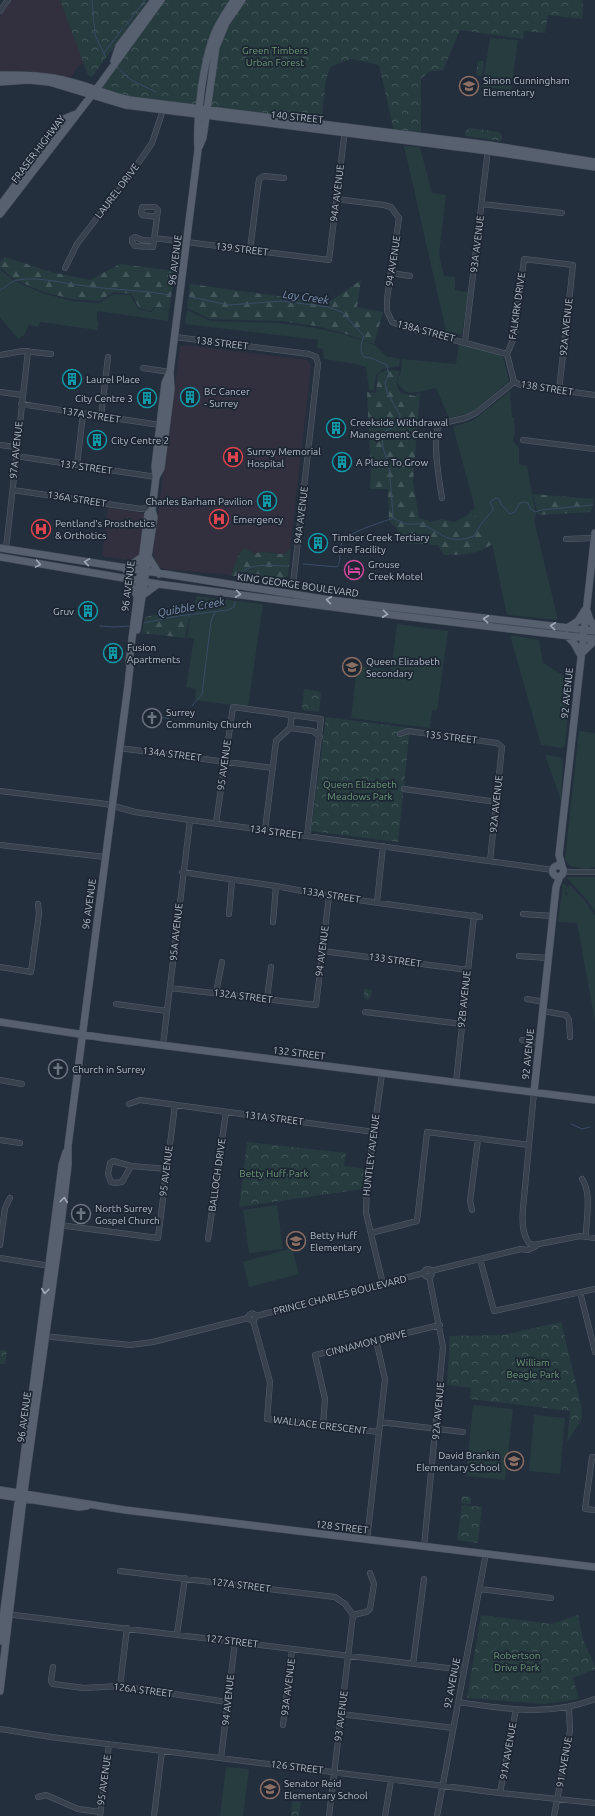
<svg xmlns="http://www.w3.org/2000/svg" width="595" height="1816" font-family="Ubuntu,sans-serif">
<defs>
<pattern id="forest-firs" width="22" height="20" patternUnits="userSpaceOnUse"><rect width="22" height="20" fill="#263c3f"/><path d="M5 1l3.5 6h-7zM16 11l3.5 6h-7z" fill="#435659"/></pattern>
<pattern id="park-crowns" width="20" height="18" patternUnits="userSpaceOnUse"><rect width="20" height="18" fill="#263c3f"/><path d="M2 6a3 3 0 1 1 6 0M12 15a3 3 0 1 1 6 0" fill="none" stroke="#435659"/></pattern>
</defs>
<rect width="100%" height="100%" fill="#242f3e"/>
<path fill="#32303f" d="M12,0H60L84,63L78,66L70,79L0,73V16Z
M184,345L307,360L311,366L290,549L284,554L265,552L254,553L248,550L240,552L231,575L163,569L157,565L153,552L180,347Z
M108,507L146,514L140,555L132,561L102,556Z"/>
<path fill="#263c3f" d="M490,38L518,40L511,90L482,87Z
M404,146L420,147L432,193L446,195L439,254L444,276L455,277V290L468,292L462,335L446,331Z
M0,269L13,280L42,293L72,301L99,303L114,294L130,295L139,310L151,312L156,307L169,311L168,321L97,311V320L99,323L97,330L40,322L38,327L29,325L24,335L18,339L0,317Z
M187,310L211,321L278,323L316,328L343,334L375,345L386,356L400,359L399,366L383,369L376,375L374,390H369L366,367L356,364L324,359L323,349L317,348L318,340L185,324Z
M459,343L500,355L503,357L509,381L476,409L466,414L449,418L436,388L413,393L406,392L398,384L397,379L401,372L402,359L456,364Z
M510,391L512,417H514L515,431L513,441L519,448V464L527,466L536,514L534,520L558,620L507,615L492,544L472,510L475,508L453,427L474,420Z
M213,598L263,604L248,707L195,700L196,689L186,687L194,639L187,637L190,616Z
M397,624L448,631L437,711L432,710L430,728L351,718L357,666L391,670Z
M510,635L539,640L543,663L571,680L565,746L563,748L541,745Z
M579,731L595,733V867L587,869L570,866L565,859Z
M545,755L560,757L563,761L561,800Z
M568,877H595V911L585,898L567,878Z
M563,883L567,887L565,889L566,896L568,894L566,892V889L570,885L585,901L595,916V1021L577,923L558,922Z
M277,1205L283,1249L249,1253L243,1210Z
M292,1248L299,1274L249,1287L243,1262Z
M473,1405L513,1409L505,1480L466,1476Z
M534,1415L565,1418L560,1474L529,1471Z
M226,1767L249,1769L243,1816H220Z"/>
<path fill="url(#forest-firs)" d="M5,257L51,272L90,280L120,264L175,271L169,310L155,307L150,311L140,309L131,294L114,292L99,301L72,299L43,292L14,279L0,267V262Z
M361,280L357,307L383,312L374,344L343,333L316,326L281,321L210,319L187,308L190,284L328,303Z
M386,370L400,371C395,381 395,384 401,393L415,396L420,392L413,481L419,518L431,522L441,519L454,522L466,516L472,510L492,544C478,555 462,555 444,555L438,545L402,543L397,529L389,521L388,489H370L371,475L367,392L376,393L378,374Z
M533,494L594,499L591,512L538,515Z
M244,548L254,553L265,552L280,554H284L291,548L288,576C280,582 267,581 258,576L256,580L246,576H231C233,569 238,553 244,548Z
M197,596L212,598L190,614L185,638L142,633L145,617L191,608L194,607Z"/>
<path fill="url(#park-crowns)" d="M60,0H148L92,77L88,75Z
M163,0H232L221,17L197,105L122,96L101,87Z
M245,0H582L583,7L582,19L548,15L545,33L524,31L523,39L460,30L443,70L428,72L421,79V134L394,131L379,65L351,59L330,67L326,80L321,122L213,108L211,106L220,42L226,30Z
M478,61H484L482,76L476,75Z
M468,80L476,81L475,86H479L478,93L473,92L475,87L472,92L466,90Z
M482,91L497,92L496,97L481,95Z
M470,128L499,132L502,136L501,141L465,136V131Z
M304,689L321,692L319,712L302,710Z
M326,717L410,728L398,842L311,831Z
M364,989L372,990L371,996L368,1000L364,998Z
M247,1142L346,1153L344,1166L365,1169L363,1189L239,1207Z
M561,1322L581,1404L582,1419L567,1442L570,1411L470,1399L471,1388L447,1385L449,1354V1336L504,1335Z
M0,1350L7,1351L5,1364H0Z
M462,1496L471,1497V1504L461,1503Z
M462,1505L482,1507L478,1543L457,1540Z
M481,1615L552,1624L578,1615L583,1640L595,1666V1669L573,1678L579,1699L545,1704L467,1698Z
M292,1801L301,1802L299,1816H291Z"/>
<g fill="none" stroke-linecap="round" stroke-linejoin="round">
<path stroke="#394c67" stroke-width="1" d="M92,0L95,35L105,56
M126,25L145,0
M104,53L123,28
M120,70L131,80L156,92
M0,290C7,287 10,281 18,280C39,276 65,284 86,286C114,290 142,290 169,295
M191,297L229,305L283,301L328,307L342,312L364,336C361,343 359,351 364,357L371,358L387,365L389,376L385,382L387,392L400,415C400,427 392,427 384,432C379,445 387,456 389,469C391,485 392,502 393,518
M303,564L337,567C342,560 338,550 342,543C349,531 381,523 393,518C398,520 403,524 408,524C413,525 416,523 421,524C442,532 447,546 474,536L481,524L493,510V508L490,502L496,498L499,499L501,504L510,514L515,512L520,503L523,502L528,503L530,508L535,512L541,510L593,505
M241,574C249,562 273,566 287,566
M144,623L178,616L228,610L234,607L235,602
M100,626L114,627L129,626
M192,706L202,694L211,621L215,612
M156,719H160L163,717L169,719
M571,1124L582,1129L590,1127"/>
<defs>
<path id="minor" d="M0,11L8,0
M336,199L384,205L391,207L399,218L387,299V311L392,322L404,327L507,354
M482,204L562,213
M154,238L329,260L345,130
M154,241L142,240L135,237L132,239V242L135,246L153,247L158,210L155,207H142L141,213L142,215L157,217
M250,250L259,179L264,176L284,178
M65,268L77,244L130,175L152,143L163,110
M391,273L410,276
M175,337L309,354L316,357L318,364L291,602
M465,342L488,149
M507,354L515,335L524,259L573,265L559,390
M507,354L514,382
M0,355L23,351L51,354
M143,368L170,372
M514,382L521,385L595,395
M0,392L22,395
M21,404L160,425
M101,417L108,357
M523,440L595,449
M0,445L16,447
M16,456L156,477
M77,465L83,414
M13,490L141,509L152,507
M442,498C439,479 432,441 439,424L465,418L476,413L514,382
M566,539L594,538
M6,549L28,351
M290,728L292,715
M400,734L408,731L497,743L502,747L490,861
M119,748L273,768
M404,789L497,802
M0,791L106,804L135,812L190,820L553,870
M216,823L233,707L321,719L307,836
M265,830L276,741L290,728L313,731L320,737
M0,845L105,857
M182,872L276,886L329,896L480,917
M564,872H595
M377,902L383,846
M229,914L232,880
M523,914L553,916
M273,922L276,886
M322,951L468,970
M519,956L548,958
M0,967L31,972L39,914L38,904
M170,988L316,1005L329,896
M216,993L222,962
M267,999L271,967
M527,999L544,1002
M116,1004L167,1011
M543,1011L566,1015L569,1020L570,1037
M365,1012L462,1024
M522,1040L539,1043
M163,1045L190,820
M382,1074L367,1180L366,1213L383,1284
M0,1080L22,1084
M456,1082L474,915
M534,1092L523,1208C522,1221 522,1233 529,1243L534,1245L580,1236L595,1238
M129,1104L140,1100L374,1132
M0,1140L20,1143
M131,1166L122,1182L115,1183L111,1182L108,1174L110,1163L113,1161L131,1166L167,1169
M582,1179C592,1193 586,1218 586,1236
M472,1210L470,1201L478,1139
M59,1225L158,1238L175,1105
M371,1233L417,1221L427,1132L529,1145
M208,1239L226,1112
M0,1245L5,1208L10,1198
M0,1258L50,1266
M480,1259L494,1311L595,1289
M424 1273a4 4 0 1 1 8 0a4 4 0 1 1-8 0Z
M431,1271L521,1249L528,1250L536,1246
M580,1292L595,1352
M248.5 1317a3.5 3.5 0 1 1 7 0a3.5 3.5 0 1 1-7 0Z
M256,1316L424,1273
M253,1320L270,1382L267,1419L379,1432
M43,1336L130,1345L153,1342L248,1318
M380,1422L463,1432
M323,1426L325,1399L315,1355L440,1325
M595,1457H592L585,1509L595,1510
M367,1540L385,1379L376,1340
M424,1547L443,1347L429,1276
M120,1571L335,1597L345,1604L353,1615
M480,1589L551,1598
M0,1612L14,1615L464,1670
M353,1615L366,1612L370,1609L374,1584L370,1573
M177,1634L185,1578
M413,1664L424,1579
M53,1667L51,1681L53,1684L84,1688L120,1686L227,1702
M120,1686L127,1628
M458,1702C506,1709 548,1717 595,1699
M341,1714L453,1728
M283,1725L292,1650
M0,1729L51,1737L500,1793L595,1803
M221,1758L235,1642
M500,1793L516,1709
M38,1797L46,1795L78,1809L100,1812
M100,1816L109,1744
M154,1816L162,1751
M329,1816L353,1615
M385,1816L391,1780
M437,1816L486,1553
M554,1816L570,1731L569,1708"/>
<path id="major" d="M114,61L119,46L154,0
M0,75C24,75 48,75 71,82C91,87 110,96 130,100L489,145L595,162
M0,82L28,80L49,82L125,105L481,150L595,167
M199,147L203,138L216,47L226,23L242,0
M0,206L64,119L76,114
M0,214L98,87L161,0
M156,477L161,468L171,389L170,372L198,150C196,118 203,63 214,35C219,22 227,11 234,0
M0,548L330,600L595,631
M0,557L158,584L393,615L595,639
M149,558L159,574
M125,569L142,557
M127,578L137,596
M143,595L158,584
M587,611L590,620L595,627
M567,628L578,621L585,610
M137,630L154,517L152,510L156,477L155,466L165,383L169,374
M566,635L574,643L580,654
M581,654L595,640
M552.5 871a5.5 5.5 0 1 1 11 0a5.5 5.5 0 1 1-11 0Z
M562,866L559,855L595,533
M0,1022L105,1038L595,1100
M534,1092L556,887L560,876
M0,1490L125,1510L595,1567
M0,1495L79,1507L87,1506
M0,1641L62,1165L66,1152
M0,1691L23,1499L61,1225L68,1165V1146L128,685L130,666L129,662L148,514L152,510"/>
</defs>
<use href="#minor" stroke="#565f6c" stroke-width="6"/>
<use href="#major" stroke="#414a57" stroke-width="8"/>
<use href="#minor" stroke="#38414e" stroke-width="5"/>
<use href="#major" stroke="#56606e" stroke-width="7"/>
</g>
<defs><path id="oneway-chevron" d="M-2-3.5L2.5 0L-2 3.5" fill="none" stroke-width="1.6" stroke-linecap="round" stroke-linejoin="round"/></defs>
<g stroke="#a1aab7">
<use href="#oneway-chevron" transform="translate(87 562) rotate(-171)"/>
<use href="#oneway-chevron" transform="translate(38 564) rotate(10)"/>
<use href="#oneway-chevron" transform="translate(238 594) rotate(8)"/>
<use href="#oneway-chevron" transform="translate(329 600) rotate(-172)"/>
<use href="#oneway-chevron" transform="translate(385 614) rotate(7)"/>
<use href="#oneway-chevron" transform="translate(486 619) rotate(-174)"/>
<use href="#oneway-chevron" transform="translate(553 626) rotate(-174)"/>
<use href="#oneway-chevron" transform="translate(64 1200) rotate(-83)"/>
<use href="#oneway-chevron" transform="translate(45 1291) rotate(97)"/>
</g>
<defs>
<symbol id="school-ring" viewBox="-11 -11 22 22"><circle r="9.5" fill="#1d2633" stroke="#8d6e63" stroke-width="1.5"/><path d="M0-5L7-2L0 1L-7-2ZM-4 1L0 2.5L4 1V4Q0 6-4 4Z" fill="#8d6e63"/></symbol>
<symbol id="building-ring" viewBox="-11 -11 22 22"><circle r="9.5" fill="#1d2633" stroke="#0f9aa8" stroke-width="1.5"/><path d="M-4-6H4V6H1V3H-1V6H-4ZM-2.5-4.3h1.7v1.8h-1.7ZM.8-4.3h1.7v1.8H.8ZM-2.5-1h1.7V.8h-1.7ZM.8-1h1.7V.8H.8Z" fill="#0f9aa8"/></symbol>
<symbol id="hospital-ring" viewBox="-11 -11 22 22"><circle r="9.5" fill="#1d2633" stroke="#e0444e" stroke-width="1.5"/><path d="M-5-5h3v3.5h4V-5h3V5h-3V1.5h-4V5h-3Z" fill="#e0444e"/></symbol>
<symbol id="hotel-ring" viewBox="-11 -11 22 22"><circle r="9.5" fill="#1d2633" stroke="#d1479c" stroke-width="1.5"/><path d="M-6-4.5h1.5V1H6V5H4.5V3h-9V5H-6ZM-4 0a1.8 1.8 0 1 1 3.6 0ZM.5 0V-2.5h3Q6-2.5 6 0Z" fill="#d1479c"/></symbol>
<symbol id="church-ring" viewBox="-11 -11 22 22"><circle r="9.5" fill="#1d2633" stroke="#6b7280" stroke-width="1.5"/><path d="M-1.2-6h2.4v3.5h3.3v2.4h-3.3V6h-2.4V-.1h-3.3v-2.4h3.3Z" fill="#6b7280"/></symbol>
</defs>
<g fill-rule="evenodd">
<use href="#school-ring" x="458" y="75" width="22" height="22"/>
<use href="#building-ring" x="61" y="368" width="22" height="22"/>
<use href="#building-ring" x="179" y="386" width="22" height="22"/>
<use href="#building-ring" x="136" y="387" width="22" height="22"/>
<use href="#building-ring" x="325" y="417" width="22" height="22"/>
<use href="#building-ring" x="86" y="429" width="22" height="22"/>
<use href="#hospital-ring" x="222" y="446" width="22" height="22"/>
<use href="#building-ring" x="331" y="451" width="22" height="22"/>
<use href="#building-ring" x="256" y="490" width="22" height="22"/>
<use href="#hospital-ring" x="208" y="508" width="22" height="22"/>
<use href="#hospital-ring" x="30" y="518" width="22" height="22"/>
<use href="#building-ring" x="307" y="532" width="22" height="22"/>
<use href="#hotel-ring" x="343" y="559" width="22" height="22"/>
<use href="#building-ring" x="77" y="600" width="22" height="22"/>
<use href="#building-ring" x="102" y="642" width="22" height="22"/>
<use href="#school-ring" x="341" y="656" width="22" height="22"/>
<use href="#church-ring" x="141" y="707" width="22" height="22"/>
<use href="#church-ring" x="47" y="1058" width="22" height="22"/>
<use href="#church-ring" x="70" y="1203" width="22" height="22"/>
<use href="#school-ring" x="285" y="1230" width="22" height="22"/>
<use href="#school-ring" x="503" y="1450" width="22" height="22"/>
<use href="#school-ring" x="259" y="1778" width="22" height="22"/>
</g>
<g text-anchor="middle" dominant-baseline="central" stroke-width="3.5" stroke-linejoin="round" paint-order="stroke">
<g font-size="10" fill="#6b9a76" stroke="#1d2633">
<text x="275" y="50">Green Timbers<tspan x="275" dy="12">Urban Forest</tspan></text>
<text x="360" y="784">Queen Elizabeth<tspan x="360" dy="12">Meadows Park</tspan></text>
<text x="274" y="1173">Betty Huff Park</text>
<text x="533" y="1362">William<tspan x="533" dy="12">Beagle Park</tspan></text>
<text x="517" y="1655">Robertson<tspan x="517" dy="12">Drive Park</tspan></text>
</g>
<g font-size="10" fill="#b4bcc9" stroke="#1d2633" text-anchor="start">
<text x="483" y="80">Simon Cunningham<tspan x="483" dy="12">Elementary</tspan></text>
<text x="86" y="379">Laurel Place</text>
<text x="204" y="391">BC Cancer<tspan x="204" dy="12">- Surrey</tspan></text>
<text x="133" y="398" text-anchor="end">City Centre 3</text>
<text x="350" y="422">Creekside Withdrawal<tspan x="350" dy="12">Management Centre</tspan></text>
<text x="111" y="440">City Centre 2</text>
<text x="247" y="451">Surrey Memorial<tspan x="247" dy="12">Hospital</tspan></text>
<text x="356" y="462">A Place To Grow</text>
<text x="253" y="501" text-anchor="end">Charles Barham Pavilion</text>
<text x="233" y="519">Emergency</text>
<text x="55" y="523">Pentland's Prosthetics<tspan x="55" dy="12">&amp; Orthotics</tspan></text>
<text x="332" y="537">Timber Creek Tertiary<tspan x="332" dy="12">Care Facility</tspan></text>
<text x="368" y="564">Grouse<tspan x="368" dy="12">Creek Motel</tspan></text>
<text x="74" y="611" text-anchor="end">Gruv</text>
<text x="127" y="647">Fusion<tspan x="127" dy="12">Apartments</tspan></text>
<text x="366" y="661">Queen Elizabeth<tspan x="366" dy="12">Secondary</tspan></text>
<text x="166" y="712">Surrey<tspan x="166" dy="12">Community Church</tspan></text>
<text x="72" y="1069">Church in Surrey</text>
<text x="95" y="1208">North Surrey<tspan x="95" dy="12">Gospel Church</tspan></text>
<text x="310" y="1235">Betty Huff<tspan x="310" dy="12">Elementary</tspan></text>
<text x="500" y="1455" text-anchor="end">David Brankin<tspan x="500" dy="12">Elementary School</tspan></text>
<text x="284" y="1783">Senator Reid<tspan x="284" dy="12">Elementary School</tspan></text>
</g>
<g font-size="10" fill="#b4bcc9" stroke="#1d2633">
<text transform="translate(297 117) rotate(6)">140 STREET</text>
<text transform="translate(38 149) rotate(-53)">FRASER HIGHWAY</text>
<text transform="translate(117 191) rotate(-53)">LAUREL DRIVE</text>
<text transform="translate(337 193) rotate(-83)">94A AVENUE</text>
<text transform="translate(477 244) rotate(-83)">93A AVENUE</text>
<text transform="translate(242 249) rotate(7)">139 STREET</text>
<text transform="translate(175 260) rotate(-83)">96 AVENUE</text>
<text transform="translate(393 261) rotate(-81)">94 AVENUE</text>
<text transform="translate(517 306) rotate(-82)">FALKIRK DRIVE</text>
<text transform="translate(566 327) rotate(-84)">92A AVENUE</text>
<text transform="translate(426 331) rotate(15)">138A STREET</text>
<text transform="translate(222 343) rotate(7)">138 STREET</text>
<text transform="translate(547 388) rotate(9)">138 STREET</text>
<text transform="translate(91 415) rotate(9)">137A STREET</text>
<text transform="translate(16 450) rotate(-84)">97A AVENUE</text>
<text transform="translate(86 467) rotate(8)">137 STREET</text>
<text transform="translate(77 499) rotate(9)">136A STREET</text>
<text transform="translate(301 515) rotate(-83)">94A AVENUE</text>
<text transform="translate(298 585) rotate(8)">KING GEORGE BOULEVARD</text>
<text transform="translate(128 586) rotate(-83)">96 AVENUE</text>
<text transform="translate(567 693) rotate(-84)">92 AVENUE</text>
<text transform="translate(451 737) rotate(7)">135 STREET</text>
<text transform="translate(172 754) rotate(7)">134A STREET</text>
<text transform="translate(224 765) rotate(-82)">95 AVENUE</text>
<text transform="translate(496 804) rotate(-84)">92A AVENUE</text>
<text transform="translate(276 832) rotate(8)">134 STREET</text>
<text transform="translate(331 895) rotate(9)">133A STREET</text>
<text transform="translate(89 904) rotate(-82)">96 AVENUE</text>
<text transform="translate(176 932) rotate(-84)">95A AVENUE</text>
<text transform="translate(322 951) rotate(-83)">94 AVENUE</text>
<text transform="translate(395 960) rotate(8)">133 STREET</text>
<text transform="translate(243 996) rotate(7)">132A STREET</text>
<text transform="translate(464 999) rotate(-84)">92B AVENUE</text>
<text transform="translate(299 1053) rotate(7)">132 STREET</text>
<text transform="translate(528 1054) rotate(-84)">92 AVENUE</text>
<text transform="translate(274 1118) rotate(7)">131A STREET</text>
<text transform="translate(371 1155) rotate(-83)">HUNTLEY AVENUE</text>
<text transform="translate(166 1171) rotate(-83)">95 AVENUE</text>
<text transform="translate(217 1175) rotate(-82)">BALLOCH DRIVE</text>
<text transform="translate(340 1295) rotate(-14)">PRINCE CHARLES BOULEVARD</text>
<text transform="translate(366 1343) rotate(-14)">CINNAMON DRIVE</text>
<text transform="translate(438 1411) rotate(-85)">92A AVENUE</text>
<text transform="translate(24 1417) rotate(-82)">96 AVENUE</text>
<text transform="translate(320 1425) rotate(7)">WALLACE CRESCENT</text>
<text transform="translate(342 1527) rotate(7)">128 STREET</text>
<text transform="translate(241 1585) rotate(7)">127A STREET</text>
<text transform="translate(232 1641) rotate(7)">127 STREET</text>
<text transform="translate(452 1683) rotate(-79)">92 AVENUE</text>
<text transform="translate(288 1687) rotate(-83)">93A AVENUE</text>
<text transform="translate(143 1690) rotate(7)">126A STREET</text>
<text transform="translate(228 1700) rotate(-84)">94 AVENUE</text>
<text transform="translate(341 1716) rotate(-83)">93 AVENUE</text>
<text transform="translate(508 1751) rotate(-80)">91A AVENUE</text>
<text transform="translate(564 1762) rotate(-80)">91 AVENUE</text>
<text transform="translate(297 1767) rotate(7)">126 STREET</text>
<text transform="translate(104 1780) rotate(-82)">95 AVENUE</text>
</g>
<g font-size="11" font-style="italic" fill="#7c92b1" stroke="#1d2633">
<text transform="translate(306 297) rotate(8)">Lay Creek</text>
<text transform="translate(191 607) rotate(-10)">Quibble Creek</text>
</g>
</g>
</svg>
